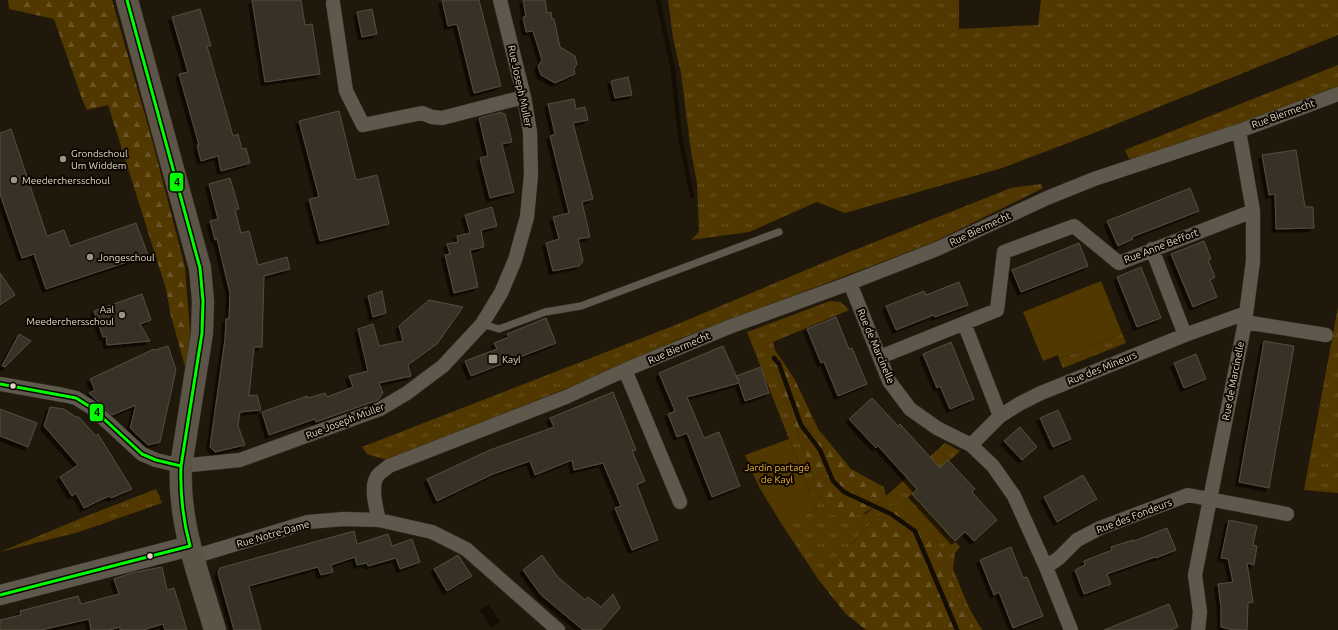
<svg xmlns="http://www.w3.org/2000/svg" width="1338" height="630" font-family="Ubuntu,sans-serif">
<defs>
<pattern id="grass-tufts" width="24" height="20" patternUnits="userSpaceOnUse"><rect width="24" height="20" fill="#513801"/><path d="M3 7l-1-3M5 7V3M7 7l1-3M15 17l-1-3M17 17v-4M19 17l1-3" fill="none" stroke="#6a5425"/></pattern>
<pattern id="forest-firs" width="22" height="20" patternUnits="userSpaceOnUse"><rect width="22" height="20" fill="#513801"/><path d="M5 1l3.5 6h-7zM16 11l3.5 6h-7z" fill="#6a5425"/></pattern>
<filter id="shadow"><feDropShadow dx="-3.5" dy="3.5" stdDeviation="0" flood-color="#0009"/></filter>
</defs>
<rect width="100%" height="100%" fill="#20180a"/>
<path fill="url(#grass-tufts)" d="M668,0H959V29L1038,25L1041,0H1338V35L1094,133L1002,168L845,213L817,202L749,232L691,240L699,232L697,183L691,151L681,73L673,38Z
M1338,65V94L1239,131L1129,159L1125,150Z
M1041,184L1043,188L932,243L674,341L659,351L625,365L387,460L367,454L362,447L673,326L832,259L1011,188Z
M830,301L841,302L849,310L773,342L775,350L782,360L774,366L820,496L833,515L866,514L945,443L960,451L912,494L960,547L955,553L953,569L969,608L982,630H976L973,626L934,535L924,523L914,515L893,504L870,524L818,579L781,523L817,510L747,332Z
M1338,307V493L1304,490Z
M1122,333L1126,343L1063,368L1059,359Z
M156,489L162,503L79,532L0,552L89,515Z"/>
<path fill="url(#forest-firs)" d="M8,0H112L151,136L185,267L190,332L186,370L171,316L166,289L108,105L87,110L82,99L54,19L9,9Z
M782,360L795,380L818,429L851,469L884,487L886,496C866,513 860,521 833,515L820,496L774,366Z
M893,503L914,515L924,523L934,535L973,626L976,630H866L846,614L818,579L870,524Z"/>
<path fill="#513801" d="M1101,281L1122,333L1059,359L1058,355L1043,361L1023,312Z
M789,439L817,510L781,523L759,487L745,455Z"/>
<path fill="#140d04" d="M489,605L500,622L491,627L480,610Z"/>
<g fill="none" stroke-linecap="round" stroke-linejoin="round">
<path stroke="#140d04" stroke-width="4.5" d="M658,0L673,70L680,136L692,196
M774,358L779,364L801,425L820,450L833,481L844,492L891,514L915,531L957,630"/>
</g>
<path fill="#393326" stroke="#544d41" filter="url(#shadow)" d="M252,0H301L305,25L312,24L320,74L265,82Z
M442,0H479L501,86L474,93L457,24L448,26Z
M523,0H545L547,13L551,12L552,19H554L560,47L575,56L577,64L574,69L575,74L555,83L541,75L538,66L542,60L533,31L526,32L523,17H526Z
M200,9L211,46H207L233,136L238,134L242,149L246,148L250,163L221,171L218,156L201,161L197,145H199L179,74L188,72L172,17Z
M372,9L377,34L362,37L357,12Z
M628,77L632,95L615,98L611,81Z
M574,99L576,109L585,107L588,120L573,123L593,199L582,202L590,237L578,239L583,261L579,266L553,271L546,243L559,239L553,217L569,213L550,136L555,134L548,104Z
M339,111L356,180L377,175L389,224L320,241L309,199L319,197L299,121Z
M502,112V114H505L512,142L502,144L514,192L490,198L480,158L488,156L479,118Z
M11,129L47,236L64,230L70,246L136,223L148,255L46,289L34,254L22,258L0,194V133Z
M1296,150L1305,207H1313L1314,228L1276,229L1275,194L1269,195L1262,155Z
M230,178L239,209L235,210L241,233L249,231L258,265L287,257L290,269L264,276L262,347H254L249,396L257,395L261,410L240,412L238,426L245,445L215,452L210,447L225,339L226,319H229L230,293L217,239L215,240L210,221L218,219L209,184Z
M1190,188L1199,211L1132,237L1133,239L1118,246L1107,221Z
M492,207L497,226L481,230L484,247L470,250L478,287L454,293L445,255L450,254L447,244L458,242L457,236L470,233L465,215Z
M1204,241L1211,259L1208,260L1215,277L1210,280L1217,297L1193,307L1171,254Z
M1079,243L1088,266L1021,292L1012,270Z
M1141,267L1161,318L1137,327L1117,277Z
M0,273L15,295L0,305Z
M959,282L968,305L935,317L934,315L896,330L886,306L924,291L926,295Z
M382,291L386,313L373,317L368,296Z
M142,294L151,320L140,324L150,341L107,345L106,336L103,337L94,311Z
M429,300L463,307L437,344L408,365L411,376L379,383L383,393L378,400L316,422L315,419L269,435L262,412L307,396L308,398L325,393L327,397L353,387L349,376L368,371L358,329L373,324L379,346L403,341L399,326Z
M836,317L849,349L852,348L867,384L838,396L824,362L821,363L807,329Z
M546,318L556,343L471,376L465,361L497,349L494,343L509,337L507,334Z
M19,334L31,341L5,367L2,366Z
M1264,341L1294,346L1269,488L1239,482Z
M951,342L974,399L950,409L940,386L937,388L923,354Z
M168,346L176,370L160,442L148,445L130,428L136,405L112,415L89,393L95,390L90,379L154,349L155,350Z
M723,346L739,382L736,376L761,367L769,393L745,401L739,383L687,397L704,438L719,432L740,486L712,497L687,433L677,437L668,414L675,411L659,373Z
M1196,354L1206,379L1184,388L1174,363Z
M613,392L636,450L632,451L645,481L637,485L658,540L632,550L615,508L621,506L603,463L574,470L572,460L535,475L530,461L493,474L437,501L427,479L490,450L554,427L550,418Z
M872,398L898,426L900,424L940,468L948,460L975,489L972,492L997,520L974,541L965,532L955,541L912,494L917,489L878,446L876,448L849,419Z
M50,407L64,409L76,417H79L96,436L98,434L132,489L111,498L109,496L84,508L76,493L72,496L60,477L78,465L44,426Z
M0,409L37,423L28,447L0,436Z
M1058,410L1071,439L1053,447L1040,418Z
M1020,427L1037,447L1022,460L1004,441Z
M1083,475L1097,499L1057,522L1044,497Z
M1229,520L1257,526L1253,545L1257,546L1254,565L1247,563L1253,602L1248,603L1247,630H1234L1221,627V607L1218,584L1233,582L1228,559L1221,558Z
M1167,528L1176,550L1156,558L1155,557L1107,574L1111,584L1084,594L1075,570L1085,565L1084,561L1112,550L1111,547L1133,540L1134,541Z
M354,531L357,544L388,534L392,546L412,539L420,562L400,569L396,558L368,566L367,563L357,565L355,557L331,565L333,572L321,575L318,567L249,586L261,630H234L218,573L220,568Z
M1011,547L1023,578L1027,577L1043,616L1013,628L999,592L994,595L980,560Z
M458,555L472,576L447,591L434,569Z
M542,555L558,577L585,600L588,597L601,607L613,594L620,608L601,630H583L541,595L523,570Z
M162,567L167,590L174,588L187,630H165L163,624L143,630H120V627L109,630H91L89,619L41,630H0V620L21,615L20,611L78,596L81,604L119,594L114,579L131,573Z
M1169,604L1178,627L1171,630H1104Z"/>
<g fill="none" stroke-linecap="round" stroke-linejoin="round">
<defs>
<path id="service" d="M482,324L499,329L545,312L581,306L779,232"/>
<path id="minor" d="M333,3L346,91L363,125L422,113L432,117L442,118L524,97
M1152,249L1185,335
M850,283L889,381L910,409L937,428L971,445L993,466L1014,496L1046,567L1071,630
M1245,322L1326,335
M964,323L1000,416
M880,357L997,310L1004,252L1074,226L1119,263L1253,211
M625,370L680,502
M0,384L63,395L76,398L92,408L142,454L156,460L181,466L240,460L380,409L407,393L443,366L482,324L501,293L515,260L527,217L531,175L530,132L524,97L500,0
M971,445L1000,416L1019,404L1041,393L1185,335L1246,313
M379,520C376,508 369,484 379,474C382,471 386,469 389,466L566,397L625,370L729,327L850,283L937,249L1047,198L1094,179L1239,131L1338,94
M193,557L308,522L344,519L379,520L432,532L466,549L558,630
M1046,567L1059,558L1077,540L1100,528L1188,495L1287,514
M1198,630L1200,612L1195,575L1245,322L1253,261V211L1239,131"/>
<path id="secondary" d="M0,595L190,546"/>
<path id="primary" d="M127,0L200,268L203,301L202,333L181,466C178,524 199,575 215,630"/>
</defs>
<use href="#service" stroke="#3a332a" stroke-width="8"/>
<use href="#minor" stroke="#3a332a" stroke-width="15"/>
<use href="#secondary" stroke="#3a332a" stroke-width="21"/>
<use href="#primary" stroke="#3a332a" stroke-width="23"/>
<use href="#service" stroke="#5f584d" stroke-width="7"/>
<use href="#minor" stroke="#5f584d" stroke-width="14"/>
<use href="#secondary" stroke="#5f584d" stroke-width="20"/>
<use href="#primary" stroke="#5c5446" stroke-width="22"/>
<defs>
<path id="bus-1" d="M0,384L76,398L92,408L142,454L156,460L181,466
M0,595L190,546C183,520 180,493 181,466L202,333L203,301L200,268L127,0"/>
</defs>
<use href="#bus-1" stroke="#0d0701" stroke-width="6"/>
<use href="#bus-1" stroke="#0f0" stroke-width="3"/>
</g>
<g fill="#9d9484" stroke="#0d0701" stroke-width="1.5">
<circle cx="63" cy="159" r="4"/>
<circle cx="14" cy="180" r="4"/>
<circle cx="90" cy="257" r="4"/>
<circle cx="122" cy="315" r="4"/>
<rect x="488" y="354" width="10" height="10" rx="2"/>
</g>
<g fill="#e0d6c6" stroke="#0d0701" stroke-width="1.5">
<circle cx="13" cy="386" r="3.5"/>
<circle cx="150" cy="556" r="3.5"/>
</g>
<g text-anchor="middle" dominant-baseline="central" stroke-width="4" stroke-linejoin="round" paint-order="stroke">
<g font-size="10" fill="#e0d6c6" stroke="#0d0701">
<text transform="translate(520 86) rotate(78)">Rue Joseph Muller</text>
<text transform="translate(1283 114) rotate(-20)">Rue Biermecht</text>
<text transform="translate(980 229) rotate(-25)">Rue Biermecht</text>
<text transform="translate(1161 246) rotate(-21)">Rue Anne Beffort</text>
<text transform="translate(876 346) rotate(67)">Rue de Marcinelle</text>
<text transform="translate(679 348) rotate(-23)">Rue Biermecht</text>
<text transform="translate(1102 368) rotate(-22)">Rue des Mineurs</text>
<text transform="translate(1233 381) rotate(-79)">Rue de Marcinelle</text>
<text transform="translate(345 421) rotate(-21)">Rue Joseph Muller</text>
<text transform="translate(1134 516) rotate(-21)">Rue des Fondeurs</text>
<text transform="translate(273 534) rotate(-16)">Rue Notre-Dame</text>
</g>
<g font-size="10" fill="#e0d6c6" stroke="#0d0701" text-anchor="start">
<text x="71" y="153">Grondschoul<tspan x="71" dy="12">Um Widdem</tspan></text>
<text x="22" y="180">Meederchersschoul</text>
<text x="98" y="257">Jongeschoul</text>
<text x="114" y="309" text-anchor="end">Aal<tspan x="114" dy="12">Meederchersschoul</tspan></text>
<text x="502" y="359">Kayl</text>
</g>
<g font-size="10" fill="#f6b73f" stroke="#0d0701">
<text x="777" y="467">Jardin partagé<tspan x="777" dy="12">de Kayl</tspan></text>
</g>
</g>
<g stroke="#0d0701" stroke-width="1.5">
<rect x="169" y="172" width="15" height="20" rx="4" fill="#0f0"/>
<rect x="89" y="403" width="15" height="19" rx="4" fill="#0f0"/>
</g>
<g font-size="11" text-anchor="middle" font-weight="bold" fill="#111">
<text x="177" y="186">4</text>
<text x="97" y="416">4</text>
</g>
</svg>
